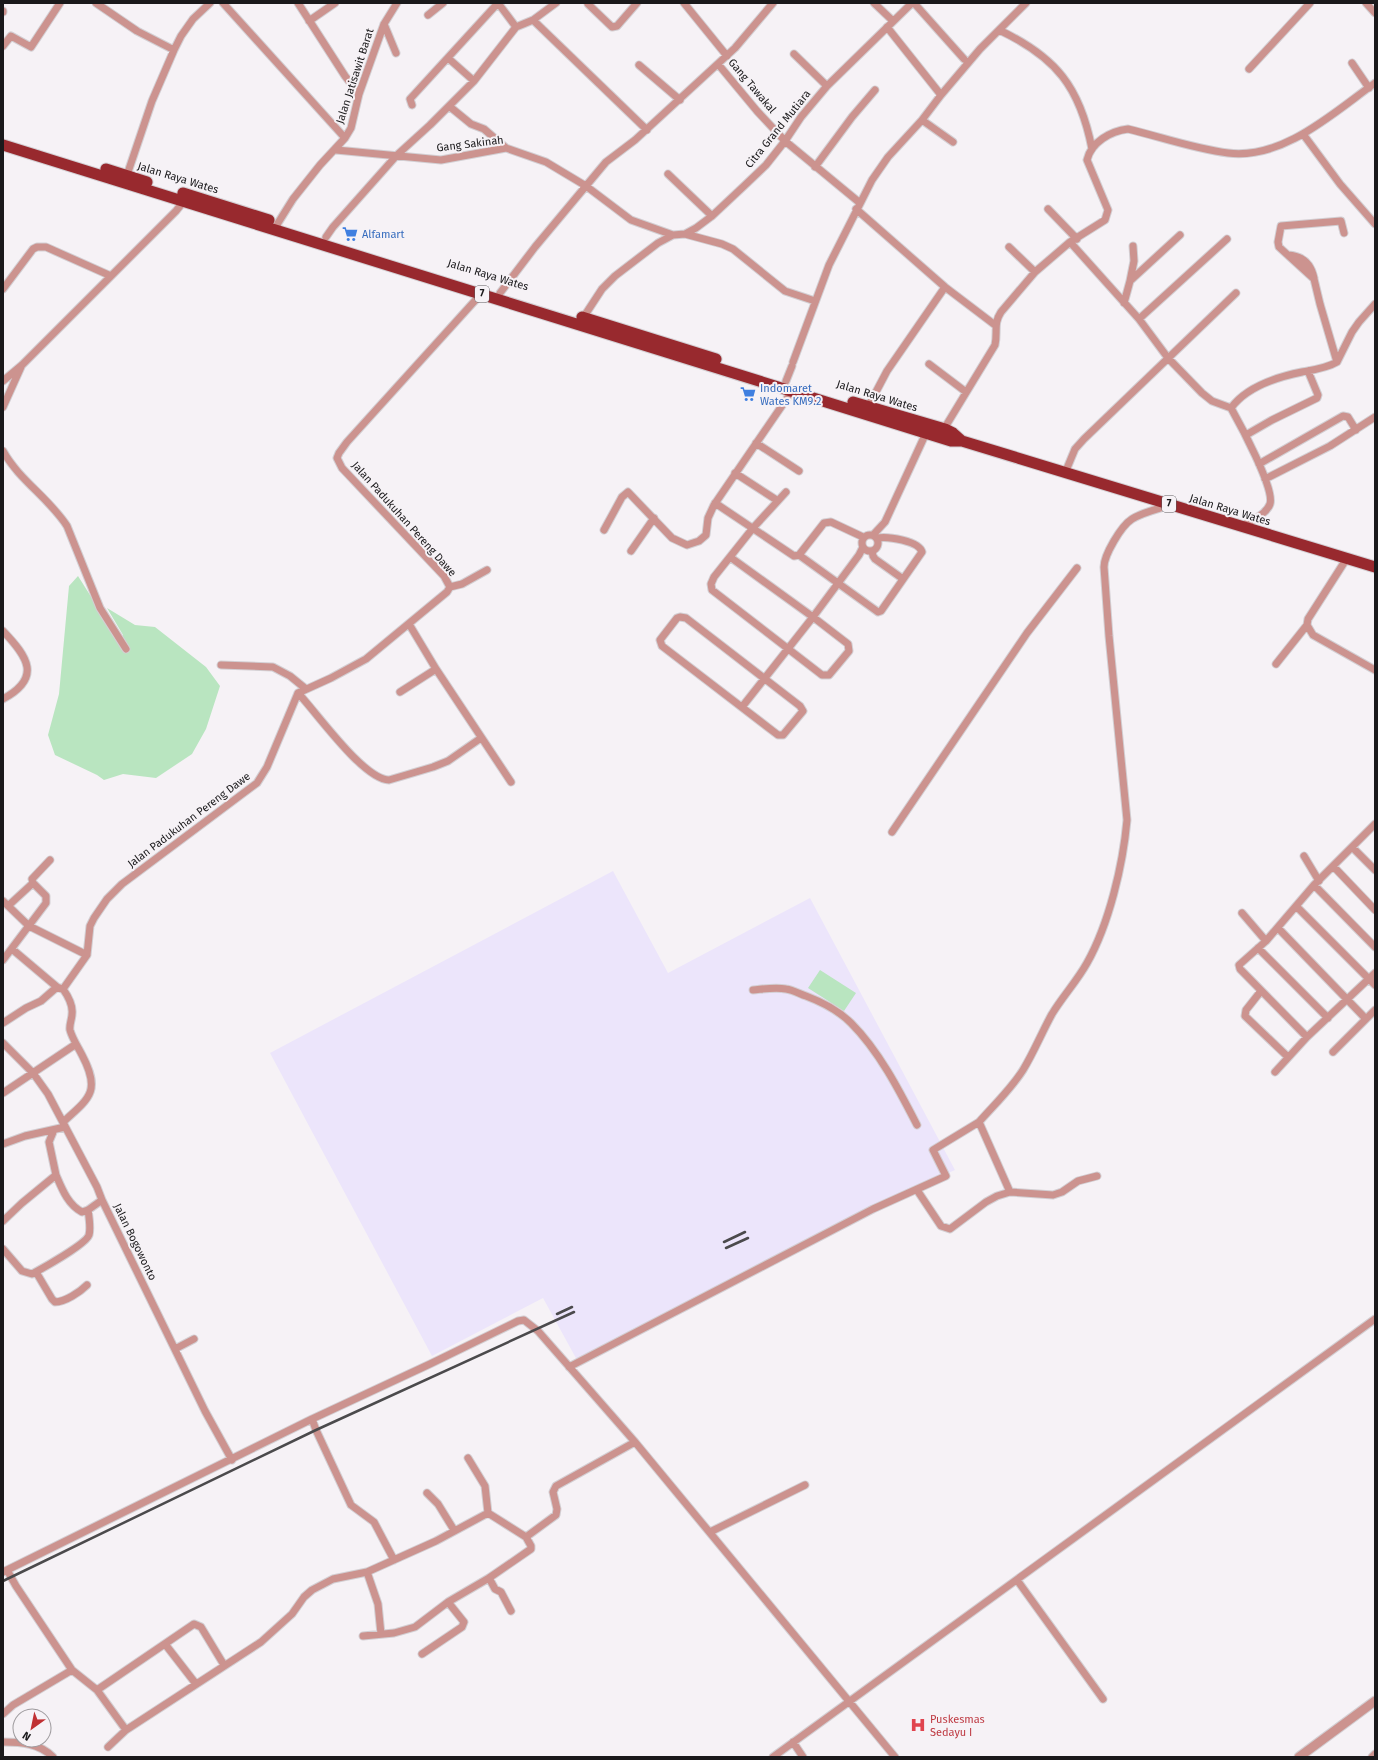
<svg xmlns="http://www.w3.org/2000/svg" width="1378" height="1760" font-family="'Fira Sans',sans-serif">
<rect width="100%" height="100%" fill="#f6f2f6"/>
<path fill="#ece5fb" d="M613,871L668,973L810,898L955,1170L833,1225L577,1360L543,1298L432,1356L270,1053Z"/>
<path fill="#b9e5c0" d="M78,576L119,641L123,640V635L107,608L135,625L155,627L206,667L220,686L206,729L192,754L156,778L123,774L104,780L97,775L55,755L48,735L59,694L69,586Z
M820,970L856,993L844,1011L808,988Z"/>
<g fill="none" stroke-linecap="round" stroke-linejoin="round">
<defs>
<path id="minor" d="M96,3L137,31L174,50
M223,3L345,138
M298,3L345,76L359,94
M498,3L516,27
M684,3L727,56
M874,3L893,21
M914,3L964,59
M1366,3L1375,13
M588,4L612,27L617,26L637,3
M3,11V12
M428,15L443,3
M533,20L556,3
M309,21L335,3
M384,24L396,53
M887,27L941,95L980,49L1026,3
M999,30C1056,57 1080,87 1092,149
M3,46L11,36L31,47L60,3
M794,54L827,86
M448,58L474,81
M1352,63L1369,88
M718,64L757,111L785,141L860,203
M639,65L680,100
M1249,69L1310,3
M412,105L410,99L498,3
M449,106L471,124L484,129L506,148
M922,120L953,142
M1303,134L1340,184L1375,224
M336,150L441,160L506,148L546,162L586,186L631,220L673,235
M815,167L852,117L875,90
M668,174L712,216
M127,175L152,101L174,50L181,36L193,19L210,3
M856,209L945,287L995,325
M1048,209L1077,239
M276,230L278,223L293,199L320,165L345,138L351,128L359,94L384,24L397,3
M685,234L722,244L733,249L785,291L815,301
M326,237L333,227L397,155L430,125L474,81L516,27L533,20L647,130
M1070,242L1139,319L1168,358L1202,393L1212,401L1231,408C1240,424 1275,489 1270,504C1266,515 1250,521 1241,527
M1009,247L1035,272
M1288,255C1303,256 1311,264 1314,278
M1130,281L1134,261L1133,246
M3,289L33,249L37,247H46L111,276
M500,293L535,247L606,162L635,140L735,48L773,3
M1124,303L1130,281L1180,235
M583,318L602,289L615,276L658,243L673,235L685,234L696,228L712,216L744,186L766,165L785,141L801,117L827,86L912,3
M1139,319L1227,239
M793,362L829,265L872,180L888,157L922,120L941,95
M1337,362L1320,304L1314,279L1279,247L1278,242L1281,226L1341,221L1344,233
M929,364L966,392
M3,381L22,365L176,211L184,201
M786,381L792,366
M3,407L21,367
M868,407L887,371L945,287
M1231,408C1247,386 1277,377 1302,372C1313,370 1327,368 1337,362L1352,332L1359,322L1375,304
M945,429L947,424L995,345C998,332 993,324 1001,312L1035,272L1070,242L1105,220L1108,210L1087,160C1091,142 1111,131 1128,129C1161,137 1195,149 1228,153C1283,160 1333,113 1375,83
M1246,435L1272,420L1317,398L1318,395L1308,371
M756,443L799,471
M3,451C19,480 49,498 67,526L100,608L126,649
M1259,464L1343,416L1348,417L1356,430
M735,473L775,499
M1065,473L1075,449L1084,439L1236,293
M1265,479L1330,446L1375,417
M715,503L794,556L799,555L824,523L831,522L863,537
M604,530L622,497L628,492L672,538L687,545L699,541L706,535L708,518L714,505L792,391
M862 543a8 8 0 1 1 16 0a8 8 0 1 1-16 0Z
M873,535L885,522L926,433
M631,551L654,518
M872,551L873,556L875,559L903,579
M799,555L878,612L881,611L922,552C919,541 888,536 877,538
M730,557L813,617L848,644L849,651L829,675H822L712,590L711,584L714,577L753,528L786,492
M1347,558L1308,619L1307,625L1313,635L1375,670
M450,587L462,584L487,570
M680,617L686,618L800,706L803,711L783,735H778L662,646L660,640L677,618Z
M409,624L436,669L511,782
M3,631C28,657 42,678 3,699
M1276,664L1307,625
M221,665L273,667L290,676L306,689
M400,692L436,669
M298,693C317,713 363,779 389,780L433,767L448,761L481,738
M742,707L813,617L859,555L863,547
M892,832L1027,633L1077,568
M1353,848L1375,870
M1304,856L1319,881
M1334,867L1375,910
M1314,885L1375,947
M3,901L29,926L87,955
M8,906L33,883
M1296,906L1375,985
M1242,913L1266,941
M1278,928L1366,1019
M1258,948L1328,1018
M12,949L57,987L62,989
M3,960L46,903V896L33,883L32,879L50,860
M753,990C764,989 775,987 786,989C793,990 800,994 806,996C822,1002 839,1011 851,1023C879,1051 899,1090 917,1125
M1261,991L1246,1010L1245,1016L1288,1057
M3,1023L26,1008L41,1001L57,987
M1307,1037L1240,969L1239,965L1266,941L1314,885L1375,824
M3,1043L33,1073L48,1094L97,1187L102,1200L205,1411L232,1460
M1333,1052L1375,1010
M1275,1072L1307,1037L1375,973
M3,1093L76,1044
M63,1122C90,1098 101,1091 82,1055C78,1047 72,1038 70,1030C69,1025 72,1019 72,1014C73,1006 68,996 63,989L87,955L90,926L94,918L107,899L122,884L257,783L267,767L298,693L331,678L366,659L447,592L450,587L444,576L342,468L337,458L339,453L347,442L481,294
M54,1130L49,1142L56,1175
M3,1144L25,1136L65,1127
M917,1190L941,1226L950,1229L986,1202L997,1196L1010,1192L1053,1195L1062,1192L1078,1181L1097,1176
M1010,1192L979,1122C994,1105 1011,1089 1023,1070C1034,1052 1042,1032 1052,1014C1063,996 1077,981 1087,963C1109,924 1123,865 1127,820L1109,636L1104,567C1104,555 1121,526 1132,519C1143,512 1158,509 1170,505
M3,1221L22,1203L56,1175C62,1189 68,1205 82,1212L88,1210L102,1200
M3,1249L22,1271L32,1274C43,1268 86,1244 89,1235C91,1228 89,1217 88,1210
M36,1272L52,1299L55,1302C65,1302 80,1292 87,1285
M175,1349L194,1339
M569,1367L873,1209L946,1176L933,1150L979,1122
M312,1419L316,1430L351,1505L374,1522L394,1560
M468,1458L485,1486L488,1513L526,1537L556,1515L557,1509L553,1492L556,1486L635,1442
M427,1493L438,1504L454,1530
M710,1532L805,1485
M7,1570L16,1586L72,1670L97,1690L126,1730
M3,1572L312,1419L430,1364L518,1321L524,1320L538,1331L635,1442L895,1757
M367,1572L378,1604L381,1634
M489,1578L495,1589L501,1592L511,1611
M1017,1580L1103,1699
M363,1636L394,1633L415,1627L448,1602L489,1578L531,1549V1546L526,1537
M165,1644L196,1684
M422,1654L462,1627L464,1622L448,1602
M97,1690L194,1624L201,1627L224,1665
M3,1714L13,1705L72,1670
M3,1742C21,1742 39,1743 53,1757
M793,1742L803,1757
M108,1747L126,1730L261,1642L292,1614L304,1597L312,1590L333,1579L367,1572L436,1541L488,1513
M773,1757L1375,1319
M1372,1757L1375,1754"/>
<path id="tertiary" d="M1299,1757L1375,1701"/>
<path id="trunk" d="M3,145L951,441H962L1375,567
M106,169L147,182
M183,193L269,220
M582,317L716,359
M853,402L945,429L953,433L962,441"/>
</defs>
<use href="#minor" stroke="#d3cfd3" stroke-width="9"/>
<use href="#tertiary" stroke="#d3cfd3" stroke-width="11"/>
<use href="#trunk" stroke="#d3cfd3" stroke-width="13"/>
<use href="#minor" stroke="#cc938f" stroke-width="7"/>
<use href="#tertiary" stroke="#cc938f" stroke-width="9"/>
<use href="#trunk" stroke="#98292e" stroke-width="11"/>
<path stroke="#4b4a4c" stroke-width="2.5" d="M724,1242L745,1232
M726,1248L748,1238
M557,1314L572,1307
M3,1581L316,1430L574,1312"/>
</g>
<defs>
<symbol id="supermarket-bare" viewBox="-9 -9 18 18"><path d="M-6-5.5h2.5l.6 2H6L4.5 2H-2.5L-4.4-4H-6ZM-1.5 3.2a1.3 1.3 0 1 0 .1 0ZM3 3.2a1.3 1.3 0 1 0 .1 0Z" fill="#3f7fe0" stroke="#f6f2f6" stroke-width="2.5" paint-order="stroke"/></symbol>
<symbol id="hospital-bare" viewBox="-9 -9 18 18"><path d="M-5-5h3v3.5h4V-5h3V5h-3V1.5h-4V5h-3Z" fill="#e0444e" stroke="#f6f2f6" stroke-width="2.5" paint-order="stroke"/></symbol>
</defs>
<g fill-rule="evenodd">
<use href="#supermarket-bare" x="339" y="223" width="22" height="22"/>
<use href="#supermarket-bare" x="737" y="383" width="22" height="22"/>
<use href="#hospital-bare" x="907" y="1714" width="22" height="22"/>
</g>
<g text-anchor="middle" dominant-baseline="central" stroke-width="4" stroke-linejoin="round" paint-order="stroke">
<g fill="#f6f2f6" stroke="#5c5a5d" stroke-width="1">
<rect x="475" y="286" width="14" height="16" rx="3"/>
<rect x="1162" y="496" width="14" height="16" rx="3"/>
</g>
<g font-size="10" font-weight="bold" fill="#1a191b">
<text x="482" y="294">7</text>
<text x="1169" y="504">7</text>
</g>
<g font-size="11" fill="#1a191b" stroke="#f6f2f6">
<text transform="translate(355 76) rotate(-72)">Jalan Jatisawit Barat</text>
<text transform="translate(752 86) rotate(50)">Gang Tawakal</text>
<text transform="translate(778 129) rotate(-51)">Citra Grand Mutiara</text>
<text transform="translate(470 144) rotate(-7)">Gang Sakinah</text>
<text transform="translate(178 178) rotate(17)">Jalan Raya Wates</text>
<text transform="translate(488 275) rotate(17)">Jalan Raya Wates</text>
<text transform="translate(877 396) rotate(17)">Jalan Raya Wates</text>
<text transform="translate(1230 510) rotate(17)">Jalan Raya Wates</text>
<text transform="translate(404 519) rotate(48)">Jalan Padukuhan Pereng Dawe</text>
<text transform="translate(189 820) rotate(-37)">Jalan Padukuhan Pereng Dawe</text>
<text transform="translate(135 1242) rotate(64)">Jalan Bogowonto</text>
</g>
<g font-size="11" fill="#366cbe" stroke="#f6f2f6" text-anchor="start">
<text x="362" y="234">Alfamart</text>
<text x="760" y="388">Indomaret<tspan x="760" dy="13">Wates KM9.2</tspan></text>
</g>
<g font-size="11" fill="#be3a42" stroke="#f6f2f6" text-anchor="start">
<text x="930" y="1719">Puskesmas<tspan x="930" dy="13">Sedayu I</tspan></text>
</g>
</g>
<rect width="1378" height="1760" fill="none" stroke="#1a191b" stroke-width="8"/>
<g transform="translate(32 1728) rotate(213)"><circle r="19" fill="#f6f2f6" stroke="#9e9b9e"/>
<path d="M0-3L7 15L0 10L-7 15Z" fill="#c03033"/>
<text y="-6" font-size="11" font-weight="bold" text-anchor="middle" fill="#1a191b">N</text>
</g>
</svg>
